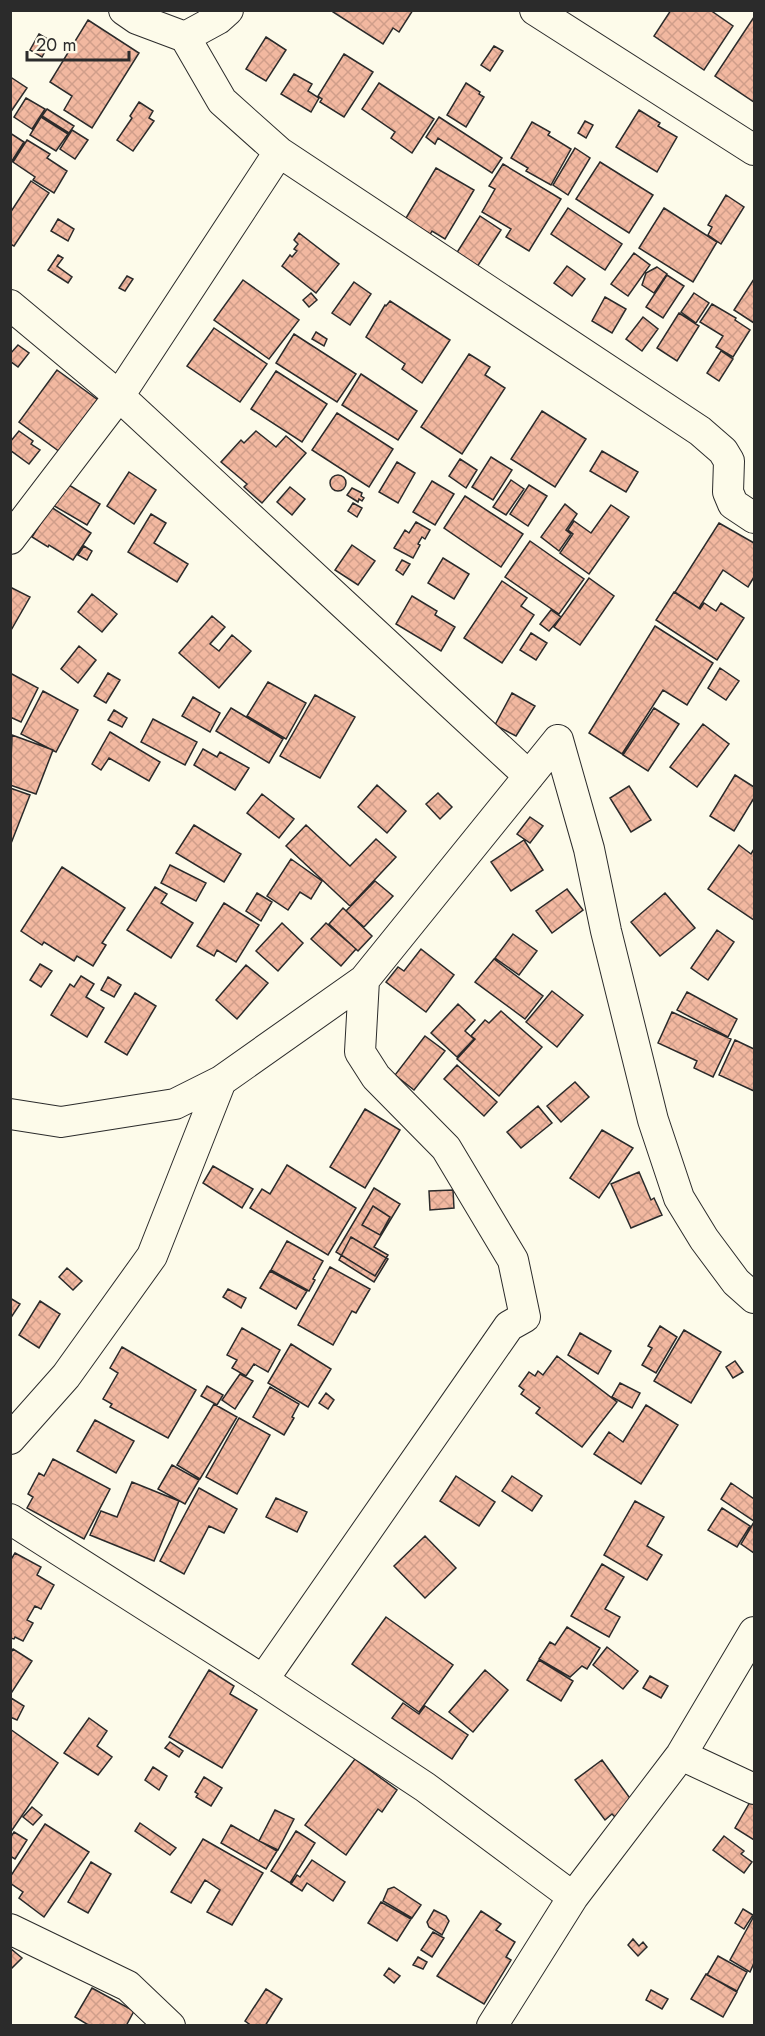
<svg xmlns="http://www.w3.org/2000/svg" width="765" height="2036" font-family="Jost,sans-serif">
<defs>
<pattern id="building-cross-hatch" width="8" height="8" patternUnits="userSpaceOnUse" patternTransform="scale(1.5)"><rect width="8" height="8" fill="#f2b8a0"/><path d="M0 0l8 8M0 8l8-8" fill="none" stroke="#d09e8a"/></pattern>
</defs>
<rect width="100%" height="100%" fill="#fdfbea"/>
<path fill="url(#building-cross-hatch)" stroke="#2b2b2b" stroke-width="1.5" d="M334,10H413L399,32L393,28L383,44L333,12Z
M671,10H710L733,26L704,70L654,36Z
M754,17V102L715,76Z
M88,20L139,53L92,128L64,110L72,96L50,82Z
M39,34L51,41L42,57L30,50Z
M266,37L286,50L266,81L246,69Z
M494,46L503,51L490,71L481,65Z
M344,54L373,72L344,117L320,102L322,99L318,96Z
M294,74L312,84L308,91L319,98L311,112L281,94Z
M12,78L27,88L10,113V81Z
M379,83L434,119L412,153L391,138L395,132L362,109Z
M466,83L480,92L479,94L484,97L466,127L447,115Z
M26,98L45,109L32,129L14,117Z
M139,102L153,111L149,118L154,121L133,151L117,140L132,118L130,116Z
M47,109L74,126L69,133L42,116Z
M639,110L660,123L658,126L677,137L657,172L616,147Z
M41,117L68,134L56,151L30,135Z
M439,117L502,158L492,173L438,138L435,144L426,137Z
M585,121L593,125L586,138L578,133Z
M532,122L550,132L548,135L571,149L551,185L526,171L528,168L511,158Z
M72,130L88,140L75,159L60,149Z
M10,133L24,142L10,164Z
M27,140L50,154L47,158L67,171L54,193L33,180L35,177L13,162Z
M575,148L590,158L568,195L553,185Z
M600,162L653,195L629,233L576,199Z
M503,164L561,199L529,251L506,237L511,229L482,212L495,189L489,186Z
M436,168L474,190L445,239L432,231L428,238L403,223Z
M31,181L49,193L14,246L10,244V213Z
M726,195L744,207L721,244L708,235L712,227L708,225Z
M568,208L622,244L605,270L551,234Z
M664,208L717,242L693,282L639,248Z
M480,216L501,230L477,267L456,254Z
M58,219L74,229L68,241L51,231Z
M299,233L339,264L316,293L282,266L290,255L292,257L297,251L294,249L298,244L294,240Z
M634,253L650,265L628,296L611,284Z
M58,255L63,258L57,266L72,277L68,283L48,270Z
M567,266L585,279L572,296L554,283Z
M657,267L667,274L654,293L642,285L646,273Z
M667,275L684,286L663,318L646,307Z
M127,276L133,279L125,291L119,288Z
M754,279V323L734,310Z
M243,280L299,320L269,359L214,320Z
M354,282L371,294L350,325L332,313Z
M311,293L317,300L309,307L303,300Z
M694,293L709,303L696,323L681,312Z
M605,297L626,309L612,333L592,321Z
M390,301L450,340L422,383L402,369L405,364L366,337L385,305L386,306Z
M712,304L736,318L735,320L750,330L733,357L716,347L723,336L700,322Z
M679,313L699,326L677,361L657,348Z
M643,317L658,329L642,351L626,339Z
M214,328L267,364L240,402L187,366Z
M316,332L327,339L324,346L312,339Z
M294,334L356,374L337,402L276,363Z
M18,345L29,353L18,367L10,361V354Z
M721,351L733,359L719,381L707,373Z
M469,354L490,367L485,375L505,388L462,454L421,427Z
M57,370L98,400L60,452L19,422Z
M276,371L327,404L302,442L251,409Z
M361,374L417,411L398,440L342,405Z
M542,411L586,439L555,487L511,459Z
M337,413L393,449L369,487L312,450Z
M19,431L33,441L31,444L40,450L29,464L10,450V442Z
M256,431L276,447L286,436L306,453L262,503L244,487L247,484L221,462L241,440L244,443Z
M602,451L638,472L626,492L590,471Z
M491,457L512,470L493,500L472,487Z
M460,459L477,470L466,488L449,476Z
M397,462L415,473L398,503L379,492Z
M129,472L156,490L134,524L107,506Z
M330 483a8 8 0 1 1 16 0a8 8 0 1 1-16 0Z
M511,480L524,489L506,515L493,507Z
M432,481L454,494L435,525L413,512Z
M64,482L100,504L87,525L51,504Z
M529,485L547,496L528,526L510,514Z
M290,487L305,499L292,515L277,502Z
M352,488L362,493L361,496L364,498L362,501L359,499L358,502L347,495Z
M465,496L523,534L501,567L444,528Z
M353,503L362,508L357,517L348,511Z
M565,504L577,514L566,530L571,534L559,551L541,537Z
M611,505L629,517L589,574L560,553L573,534L568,530L574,521L591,533Z
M51,507L91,533L73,560L49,545L48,547L32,537Z
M151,514L166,523L154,543L188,564L177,582L128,552Z
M416,522L430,530L425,539L422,537L418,544L420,545L413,558L394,548L405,530L409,533Z
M719,523L754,543V577L748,587L723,570L699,608L675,592Z
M530,541L584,579L559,614L505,577Z
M352,545L375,561L358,585L335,570Z
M84,546L92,551L87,560L78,555Z
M443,558L469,574L454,599L428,583Z
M402,560L410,564L403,575L396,570Z
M589,578L614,596L580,645L554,627Z
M502,581L527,598L521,606L534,615L502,663L464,638Z
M10,587L30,597L10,632Z
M674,592L700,609L704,603L716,611L721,603L744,618L717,660L656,620Z
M92,594L117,614L102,632L78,612Z
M412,596L437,611L435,615L455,627L441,651L396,624Z
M551,610L561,617L549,631L540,624Z
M212,616L225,627L210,644L219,651L232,635L251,651L219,688L179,653Z
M655,626L713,663L687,705L663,690L622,754L589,733Z
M531,633L547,643L536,660L520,650Z
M79,646L96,660L78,683L61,669Z
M720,668L739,681L726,700L708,688Z
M10,673L38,688L21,722L10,717Z
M108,673L120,680L106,703L94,696Z
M268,682L306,703L286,739L247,716Z
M43,691L78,710L56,752L21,734Z
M512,693L535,706L516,736L495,725Z
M315,695L355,717L320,778L280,756Z
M193,697L220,713L210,732L182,716Z
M231,708L283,739L269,763L216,731Z
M654,708L679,724L648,771L623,755Z
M114,710L127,718L122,727L108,720Z
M153,719L197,742L185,765L141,742Z
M703,724L729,744L697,787L670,767Z
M110,732L160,762L149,781L109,758L101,770L92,764Z
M12,735L53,750L36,794L10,785Z
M203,749L217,757L220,752L249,768L235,790L194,765Z
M735,775L754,787V798L734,831L710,816Z
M377,785L406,811L387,833L358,807Z
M629,786L651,820L631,832L610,798Z
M10,788L30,795L10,846Z
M438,793L452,807L440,819L426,804Z
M262,794L294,819L279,838L247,813Z
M530,817L543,826L530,843L517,834Z
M194,825L241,854L224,882L176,853Z
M306,825L350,866L376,839L396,857L350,906L286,846Z
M524,840L543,870L511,891L491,862Z
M739,845L751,854L754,849V920L708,889Z
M291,859L322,881L311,899L300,892L288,910L267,896Z
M170,865L206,883L196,901L161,883Z
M62,867L125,908L102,943L106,945L93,966L77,956L74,961L44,942L42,945L21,931Z
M375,881L393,896L364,927L346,911Z
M155,887L167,894L161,903L193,923L171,958L127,930Z
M567,889L583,910L552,933L536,911Z
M257,893L272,902L261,921L246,911Z
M665,893L695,928L660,956L631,922Z
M224,903L259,925L236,962L217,950L214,956L197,946Z
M343,908L372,936L358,951L329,924Z
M282,923L303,943L278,971L256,951Z
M326,923L356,949L341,966L311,939Z
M717,930L734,942L708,980L691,968Z
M513,934L537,951L519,975L495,958Z
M421,949L454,975L426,1012L386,982L398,967L404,971Z
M494,959L543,996L525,1019L475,982Z
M40,964L52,971L41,987L30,980Z
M246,965L268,983L237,1019L216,1000Z
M81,976L94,984L86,997L104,1008L87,1037L51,1015L70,984L74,987Z
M108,977L121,985L114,997L101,990Z
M552,991L583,1015L557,1047L526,1022Z
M687,992L737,1019L728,1037L677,1010Z
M135,993L156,1006L127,1055L105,1042Z
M458,1004L475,1020L465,1031L474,1039L457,1057L431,1033Z
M501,1011L542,1047L499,1096L457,1059L475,1039L471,1036L485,1020L489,1023Z
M672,1012L731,1039L713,1077L694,1068L697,1061L658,1043Z
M425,1036L445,1051L414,1090L395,1075Z
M735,1040L754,1049V1091L719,1075Z
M457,1065L497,1102L484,1116L444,1079Z
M575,1082L589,1097L561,1122L547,1106Z
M538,1106L552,1123L521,1148L507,1132Z
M365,1109L400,1130L365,1188L330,1167Z
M602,1130L633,1148L599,1198L570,1178Z
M287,1165L356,1208L328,1255L250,1208L262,1189L270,1194Z
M213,1166L253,1189L242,1208L203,1183Z
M639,1172L651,1200L654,1198L662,1215L631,1228L611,1184Z
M374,1188L400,1204L374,1247L388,1255L375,1276L336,1252Z
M453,1190L454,1208L430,1210L429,1191Z
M373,1206L390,1217L380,1235L362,1225Z
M351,1237L388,1259L374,1282L339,1260Z
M287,1241L323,1261L313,1279L315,1280L309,1291L271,1270Z
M330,1267L370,1289L356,1313L352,1311L333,1345L298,1325Z
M67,1268L82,1281L73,1290L59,1277Z
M270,1271L307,1291L296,1309L260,1288Z
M228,1289L246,1298L241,1308L223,1297Z
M10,1298L20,1304L10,1319Z
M40,1301L60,1314L39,1348L19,1335Z
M660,1326L677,1337L656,1373L642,1365L652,1348L648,1346Z
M242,1328L280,1350L268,1372L254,1364L246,1376L232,1368L237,1360L227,1355Z
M684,1330L721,1352L691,1403L654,1381Z
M580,1333L611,1351L598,1374L568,1355Z
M291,1344L331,1369L308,1407L268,1383Z
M122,1347L196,1390L168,1438L110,1407L112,1404L103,1399L118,1373L110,1368Z
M557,1356L617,1402L582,1447L536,1413L540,1408L521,1394L524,1390L519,1386L529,1372L535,1376L538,1371L543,1375Z
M735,1361L743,1372L733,1378L726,1367Z
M240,1374L253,1381L235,1409L222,1400Z
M620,1383L640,1393L632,1408L612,1397Z
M207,1386L223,1395L217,1405L201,1396Z
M270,1387L299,1404L292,1417L294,1418L284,1435L253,1417Z
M326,1393L334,1400L328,1409L319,1403Z
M214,1404L237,1417L200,1479L177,1465Z
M646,1405L678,1425L641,1484L594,1454L609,1432L623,1442Z
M239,1418L270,1435L237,1494L206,1477Z
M95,1420L134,1441L116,1473L77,1451Z
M53,1459L110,1489L84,1539L27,1508L33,1497L28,1494L39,1473L44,1476Z
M172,1465L199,1480L185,1504L158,1489Z
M456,1476L495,1502L479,1526L440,1501Z
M512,1476L542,1496L532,1511L502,1491Z
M132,1482L179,1501L154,1561L90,1535L101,1511L117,1517Z
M731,1483L754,1499V1521L721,1499Z
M199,1488L237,1509L224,1533L209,1526L184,1574L160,1561Z
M276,1498L307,1512L297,1532L266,1517Z
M635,1501L664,1517L647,1546L662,1555L647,1580L604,1555Z
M722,1508L750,1526L737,1547L708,1530Z
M754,1522V1553L741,1544Z
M425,1536L456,1568L425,1598L394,1566Z
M15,1553L41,1567L37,1575L54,1585L41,1609L35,1606L27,1620L33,1623L23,1641L15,1637L14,1639L10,1638V1561Z
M602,1564L624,1577L605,1609L620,1617L609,1637L571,1616Z
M386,1617L453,1665L419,1712L352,1664Z
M567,1627L600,1648L587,1669L582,1666L570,1677L539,1659L550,1642L555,1645Z
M607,1647L638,1671L623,1689L593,1665Z
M13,1649L32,1661L10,1695V1654Z
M539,1660L573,1681L561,1701L527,1680Z
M209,1670L234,1686L230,1694L257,1710L222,1768L169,1737Z
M485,1670L508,1690L473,1732L449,1712Z
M650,1676L668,1686L661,1698L643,1688Z
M11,1698L24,1706L17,1720L10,1717Z
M403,1703L419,1714L425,1706L468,1735L452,1759L392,1718Z
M89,1718L107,1731L97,1746L112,1757L98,1775L64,1753Z
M10,1729L58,1763L10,1833Z
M170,1742L183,1751L179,1757L165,1748Z
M355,1759L397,1790L382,1812L378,1809L346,1855L305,1825Z
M602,1760L635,1805L617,1819L612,1814L605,1820L575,1780Z
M153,1767L167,1776L159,1790L145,1780Z
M204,1777L222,1788L211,1806L196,1797L198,1794L195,1792Z
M750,1802L754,1804V1840L735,1828Z
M32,1807L42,1815L33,1825L23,1817Z
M275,1810L294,1819L278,1850L259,1841Z
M140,1823L176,1848L170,1855L135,1831Z
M45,1824L89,1852L44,1917L19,1898L23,1892L10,1883V1877Z
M231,1825L277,1851L266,1869L221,1843Z
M296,1831L315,1843L290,1883L271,1871Z
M14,1832L27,1840L15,1859L10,1856V1838Z
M724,1836L744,1851L741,1854L752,1862L744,1873L713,1850Z
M203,1839L263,1873L232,1925L207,1912L220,1890L205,1880L191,1903L171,1892Z
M312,1860L345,1882L333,1901L307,1883L302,1891L291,1884L297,1875L300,1877Z
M91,1862L111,1874L88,1913L68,1902Z
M394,1887L421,1905L412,1918L383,1901L388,1889Z
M381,1902L411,1919L397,1941L368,1923Z
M743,1909L753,1915L744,1929L735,1923Z
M434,1910L446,1916L449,1921L442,1935L429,1927L427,1922Z
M481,1911L501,1924L496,1930L515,1942L506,1957L511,1960L484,2004L437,1976Z
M754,1916V1963L750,1972L730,1960Z
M433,1932L444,1938L432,1957L421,1950Z
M633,1939L639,1946L643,1942L647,1947L638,1956L628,1945Z
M10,1948L22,1958L10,1970Z
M718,1956L747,1972L737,1991L707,1975Z
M418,1957L427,1962L423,1969L413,1965Z
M389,1968L400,1976L394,1983L384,1975Z
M706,1974L737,1992L723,2017L691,1999Z
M92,1988L134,2011L126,2026H90L75,2017Z
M266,1989L282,1999L265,2026H252L245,2021Z
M651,1990L668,1999L662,2009L646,2000Z"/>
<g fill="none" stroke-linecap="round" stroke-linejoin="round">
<defs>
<path id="minor" d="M124,10L137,19L185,37L218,19L228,10
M535,10L754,150
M185,37L222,101L279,152L700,431L723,451L729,461L728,492L733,504L754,518
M10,305L119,396L529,776
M10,539L119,396L279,152
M558,740L589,849L606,931L653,1120L679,1198L704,1239L736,1282L754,1298
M10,1114L61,1122L175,1104L221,1081L364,980L558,740
M10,1439L66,1376L152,1256L221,1081
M10,1519L263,1680L425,1787L573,1897
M263,1680L509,1326L525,1317L513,1260L446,1148L376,1077L360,1052L364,980
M681,1755L754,1789
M10,1929L128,1986L170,2026
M492,2026L573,1897L681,1755L754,1632"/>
</defs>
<use href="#minor" stroke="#2b2b2b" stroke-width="32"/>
<use href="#minor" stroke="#fdfbea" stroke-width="30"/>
</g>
<rect width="765" height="2036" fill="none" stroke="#2b2b2b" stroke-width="24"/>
<path d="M27 51v9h102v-9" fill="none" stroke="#2b2b2b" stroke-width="3"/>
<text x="36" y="51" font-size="18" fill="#2b2b2b" stroke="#fdfbea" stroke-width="4.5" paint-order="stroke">20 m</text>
</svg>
